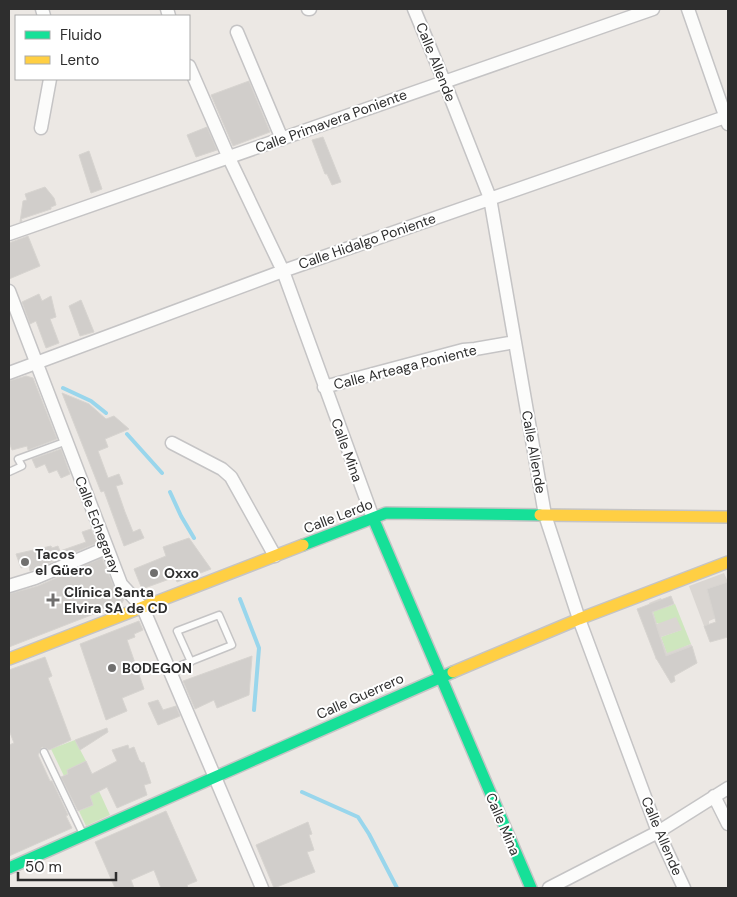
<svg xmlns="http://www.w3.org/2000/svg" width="737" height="897" font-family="'DM Sans',sans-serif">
<rect width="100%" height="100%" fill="#ece8e4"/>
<path fill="#cee6be" d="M661,601L664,608L675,604L691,644L667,654L661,637L681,630L656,623L651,605Z
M75,740L86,761L67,770L68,774L64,776L51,749Z
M99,791L110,815L86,826L79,811L93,805L90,796Z"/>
<path fill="#dad6d2" d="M724,573L728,582L707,589L716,618L709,621V625L704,626L689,586Z
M661,598L665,607L675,604L664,608L661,602L651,605L657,624L676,617L682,630L661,637L667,653L691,644L692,646L657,660L655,658L665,653L649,603Z"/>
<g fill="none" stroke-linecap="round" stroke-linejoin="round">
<path stroke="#99d6ec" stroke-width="4" d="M63,388L91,401L106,413
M127,434L162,473
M170,492L181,516L194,538
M240,599L259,648L254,710
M302,792L358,817L369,834L397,888"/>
</g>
<path fill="#d1cecb" stroke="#d7d4d0" d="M249,81L270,132L233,146L211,95Z
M207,127L217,150L196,157L187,135Z
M323,137L341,182L332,185L327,174H325L312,140Z
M89,151L102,189L91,193L79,155Z
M45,187L54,198L56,205L51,207V209L21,219L22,221L20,222L23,201L27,200L25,194Z
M28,236L40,266L9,279V243Z
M39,294L42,301L51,296L56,317L50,319L59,343L46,348L36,321L30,324L22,302Z
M81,300L94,332L80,336L69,306Z
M26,376L33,378L57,439L28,450L27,446L12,450L9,442V381Z
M62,393L89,404L106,419L114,416L129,429L105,439L108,447L98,451L108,478L119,474L123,484L116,486L125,512L133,532L140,529L144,538L124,546L104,491L101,492Z
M61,449L70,474L61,478L57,470L49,473L45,464L36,468L32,459Z
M91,529L97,543L32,570L30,571L29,566L21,568L16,554L51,546L52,548L58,546L60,551L86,542L82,532Z
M189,538L211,569L177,582L175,577L142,589L134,569L166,556L163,547Z
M102,558L114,587L124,599L122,603L9,647V594L38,586Z
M728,582V637L710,642L704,626L716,622L707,589Z
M671,596L674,604L652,612L666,656L692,646L697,663L674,676L675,681L671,683L656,658L637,609Z
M139,621L143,630L134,634L135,637L127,640L144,689L122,698L127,711L106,720L80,644Z
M252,656L249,695L217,708L214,700L195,709L183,681Z
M45,657L52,676L48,678L71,740L49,750L46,748L42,747L38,755L50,781H52L68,815L66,816L72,828L9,856V745L14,743L9,730V670Z
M158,700L163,710L176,706L180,716L158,725L148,703Z
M107,728L108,732L80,750L75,740Z
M128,745L129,749L134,747L139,760L142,763L144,762L151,783L144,785L147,795L117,808L107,787L90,796L93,805L78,811L61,777L68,774L67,770L86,761L92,774L117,761L112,750Z
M166,811L197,881L187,885L188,888H161L154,870L131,880L134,888H115L95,842Z
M308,822L312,834L309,835L314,850L307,852L315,872L274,888L256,845Z"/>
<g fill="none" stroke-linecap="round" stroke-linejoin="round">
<defs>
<path id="lane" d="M9,472L22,466L18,459L67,441
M169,670L232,645L219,615L177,631L191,662
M44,752L83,834"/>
<path id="street" d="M42,9L44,16
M167,9L169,16
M308,9H310
M414,9L444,81L490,198L545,515L579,619L658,832L684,888
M688,9L728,124
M237,32L282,139
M189,66L229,158L283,271L373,518
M41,128L50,79
M9,234L653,9
M9,291L121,584L143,608L262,888
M9,373L283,271L728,116
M324,387L463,350L475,349L515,342
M172,443L222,469L231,477L275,556
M9,586L35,578L106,548
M714,796L728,824
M549,888L658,832L728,788"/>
<path id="fast" d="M373,518L531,888
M303,545L386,513L540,515
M9,868L453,672"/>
<path id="slow" d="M540,515L728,517
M9,659L303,545
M453,672L579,619L728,562"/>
</defs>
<use href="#lane" stroke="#c5c4c5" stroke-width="9"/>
<use href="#street" stroke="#c5c4c5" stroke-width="15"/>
<use href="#fast" stroke="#c5c4c5" stroke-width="14"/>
<use href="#slow" stroke="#c5c4c5" stroke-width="14"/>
<use href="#lane" stroke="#fcfcfb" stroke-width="6"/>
<use href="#street" stroke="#fcfcfb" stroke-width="12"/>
<use href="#fast" stroke="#16e098" stroke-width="11"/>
<use href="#slow" stroke="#ffcf43" stroke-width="11"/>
</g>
<g fill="#706f6e" stroke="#fff" stroke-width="2">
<circle cx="25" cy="562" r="5"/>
<circle cx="154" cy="573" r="5"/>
<path d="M50.5 592.5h5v5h5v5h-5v5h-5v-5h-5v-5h5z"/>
<circle cx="112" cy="668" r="5"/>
</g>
<g text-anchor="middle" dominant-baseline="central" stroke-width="4" stroke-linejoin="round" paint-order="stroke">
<g font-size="14" fill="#2e2e2e" stroke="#fff">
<text transform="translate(436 62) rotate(68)">Calle Allende</text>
<text transform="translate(331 121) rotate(-20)">Calle Primavera Poniente</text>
<text transform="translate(367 241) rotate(-19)">Calle Hidalgo Poniente</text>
<text transform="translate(405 367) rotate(-14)">Calle Arteaga Poniente</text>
<text transform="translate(347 450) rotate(70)">Calle Mina</text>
<text transform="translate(534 452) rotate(80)">Calle Allende</text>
<text transform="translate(338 516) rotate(-21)">Calle Lerdo</text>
<text transform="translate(98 525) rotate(69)">Calle Echegaray</text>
<text transform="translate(360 696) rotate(-24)">Calle Guerrero</text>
<text transform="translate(503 824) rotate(67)">Calle Mina</text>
<text transform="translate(662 836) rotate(67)">Calle Allende</text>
</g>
<g font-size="14" font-weight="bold" fill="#2e2e2e" stroke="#fff" text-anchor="start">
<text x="35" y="554">Tacos<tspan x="35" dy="16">el Güero</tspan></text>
<text x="164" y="573">Oxxo</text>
<text x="64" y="592">Clínica Santa<tspan x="64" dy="16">Elvira SA de CD</tspan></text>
<text x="122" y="668">BODEGON</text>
</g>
</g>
<rect width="737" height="897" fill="none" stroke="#2e2e2e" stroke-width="20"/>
<rect x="15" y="15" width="175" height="65" fill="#ffffff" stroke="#ababab"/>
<rect x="25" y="31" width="25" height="8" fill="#16e098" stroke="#ababab"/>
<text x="60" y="40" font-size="15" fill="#2e2e2e">Fluido</text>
<rect x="25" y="56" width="25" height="8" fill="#ffcf43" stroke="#ababab"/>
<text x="60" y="65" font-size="15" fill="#2e2e2e">Lento</text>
<path d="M18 872v8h98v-8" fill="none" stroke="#2e2e2e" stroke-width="2.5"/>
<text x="25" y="872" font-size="15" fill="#2e2e2e" stroke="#ffffff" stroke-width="4" paint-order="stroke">50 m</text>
</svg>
